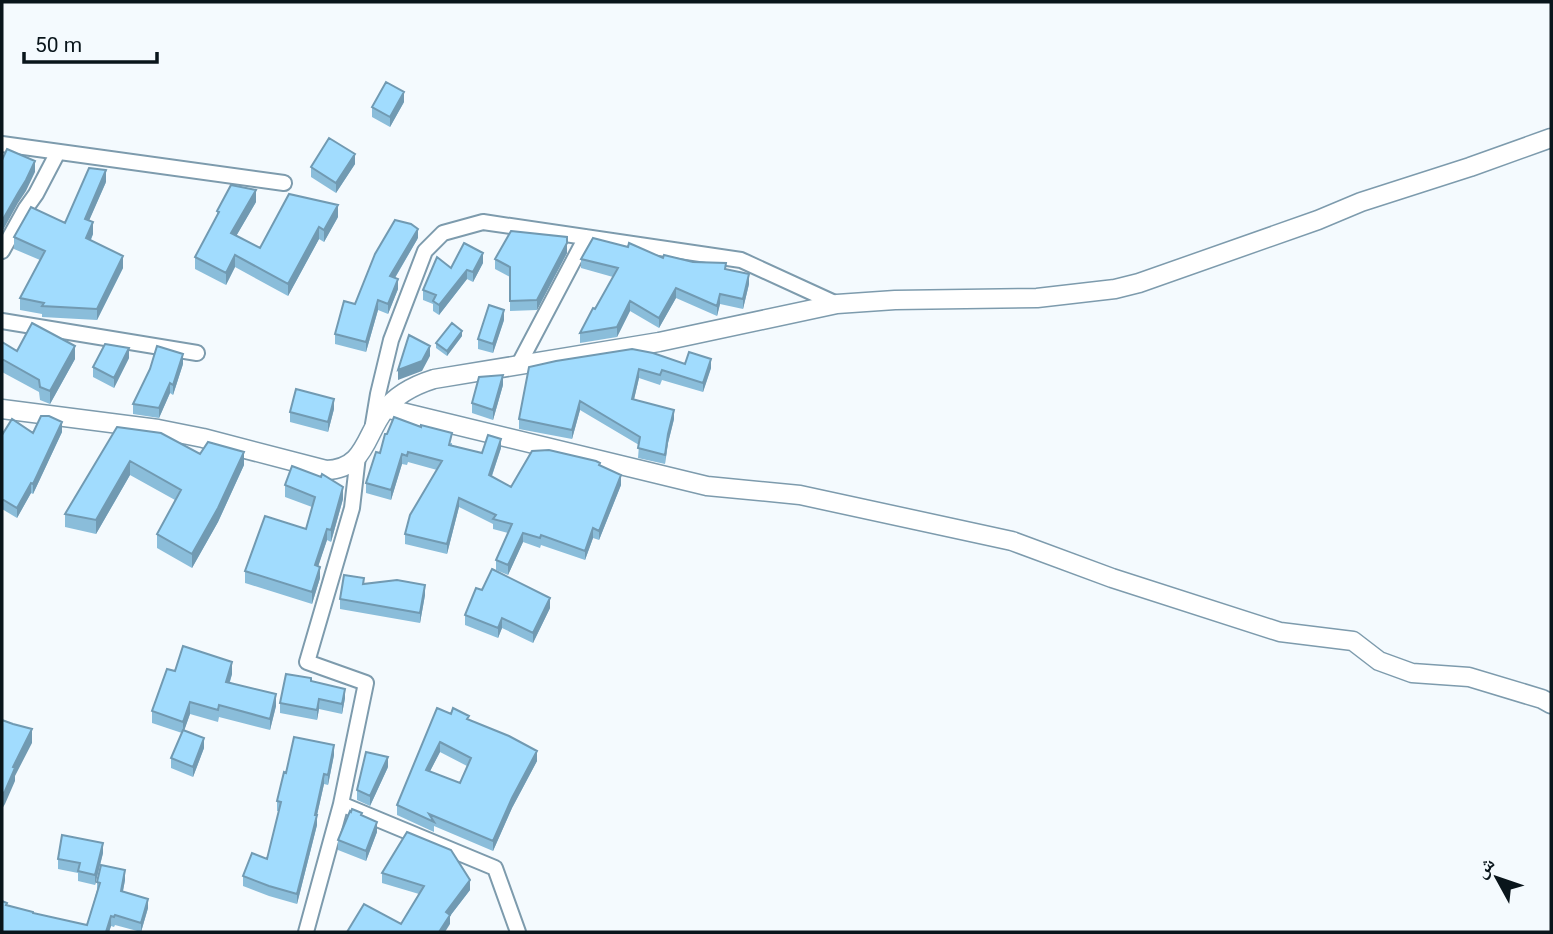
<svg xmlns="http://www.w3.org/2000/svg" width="1553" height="934" font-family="Roboto,'Noto Naskh Arabic',sans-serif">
<rect width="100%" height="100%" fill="#f4fafe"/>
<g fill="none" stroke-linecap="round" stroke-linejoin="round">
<defs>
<path id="minor" d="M2,144L284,183
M2,251L26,208L36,194L58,152
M2,321L197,353
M519,364L586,237
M373,424L378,394L391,340L425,251L443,233L483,222L741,260L837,304
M341,804L495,868L518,932
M306,932L341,804L366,683L307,662L352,508L358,456"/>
<path id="tertiary" d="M385,408L707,486L800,495L1012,541L1112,578L1280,632L1353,641L1379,661L1412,673L1469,677L1542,699L1551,704
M2,409L158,429L203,438L326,470C365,469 365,436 384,411C396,394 415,385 434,379L659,342L837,304L895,300L1037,298L1115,289L1139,283L1318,220L1361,202L1470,167L1551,138"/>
</defs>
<use href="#minor" stroke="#7d9bad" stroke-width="18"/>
<use href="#tertiary" stroke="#7d9bad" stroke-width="21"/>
<use href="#minor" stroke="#fff" stroke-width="14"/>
<use href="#tertiary" stroke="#fff" stroke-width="18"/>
</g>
<path fill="#8abdda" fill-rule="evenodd" d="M404,102L390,127L372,117V107Z
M355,164L336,193L311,177V167Z
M106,182L89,220L93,234L91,240L123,268L97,320L42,317V314L20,310V298L40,260L14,249V237L65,223Z
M256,202L236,236L260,248L338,217L324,242L319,239L288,296L235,267L226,285L195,269V257L217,216V211Z
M418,238L395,278L398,289L388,314L378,310L366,352L335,344V334L355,304Z
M567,247V253L537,310L510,311V277L495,269V259Z
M663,258L726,269L749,284L743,309L720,304L717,316L676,298L659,328L630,311L617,337L580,343V333L613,277L581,268V259Z
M483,263L473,282L467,279L439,315L433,311V304L423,300V290L451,268Z
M504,320L493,353L478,349V339Z
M462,336L447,356L436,348V343Z
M2,342L17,351L75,359L50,404L40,400L39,392L2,372Z
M632,349L685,364L711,368L703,392L662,380L660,385L639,378L634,399L674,419L668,443L665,464L638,458L639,445L580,410L572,439L519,429V419Z
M129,358L114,388L93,377V367Z
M183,364L173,395L170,393L159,418L133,414V404Z
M503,385L493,420L472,413V403Z
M334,409L328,432L290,422V412Z
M117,427L200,454L244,465L218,522L192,568L157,548V534L175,500L130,475L96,534L65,527V514Z
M62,432L33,494L31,493L17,518L2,509V435Z
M452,443V446L482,453L501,448L492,476L511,487L600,466L621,485L599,540L593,538L585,560L541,545L540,548L523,542L508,575L496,570V560L508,533L493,529V524L459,507L447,554L405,544V534L437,470L408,462L407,465L402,464L391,500L366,493V483L380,453Z
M285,485L343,499L331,542L327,540L318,566L320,578L312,604L245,583V571L306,529L312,507L285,497Z
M364,584L425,595L420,623L340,609V599Z
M482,590L550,608L533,643L502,628L498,638L465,625V615Z
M175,671L232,674L230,682L276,706L270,730L219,717L218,722L190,714L184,730L204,748L193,777L171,768V758L182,733L152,723V711Z
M311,681L345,698L342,714L319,709L317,720L280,713V703Z
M437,708L469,720L537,761L512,808L493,851L434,826V832L397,815V805ZM440,752L467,766L460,783L430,771Z
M334,755L328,785L324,784L317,815V825L297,904L269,896L243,886V876L267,859L279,811H277V801L286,773Z
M388,767L370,806L357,800V790Z
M362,816L377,832L366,861L338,850V840Z
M103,853L95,885L78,881V873L58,869V859Z
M382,873L470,890L450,916V924H401L419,894L382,883Z
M125,880L123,891L148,908L141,932L115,925L114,927L111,926L109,932H2L7,905L33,913L87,925L97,890V882Z"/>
<path fill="#719ab2" d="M404,92V102L390,127V117Z
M355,154V164L336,193V183Z
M35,161V172L26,191L18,203L2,232V221Z
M106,170V182L85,230V219Z
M256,190V202L231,245V233Z
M338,205V217L324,242V230Z
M93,222V234L86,250V238Z
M319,227V239L288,296V284Z
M418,229V238L390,286V276Z
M567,237V253L537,310V300Z
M483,253V263L473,282V272Z
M235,255V267L226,285V273Z
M123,256V268L97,320V309Z
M467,270V279L439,315V305Z
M749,274V284L743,309V299Z
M398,279V289L388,314V304Z
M676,288V298L659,328V318Z
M720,294V304L717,316V306Z
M378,300V310L366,352V342Z
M630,301V311L617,337V327Z
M504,310V320L493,353V344Z
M462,331V336L447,356V351Z
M75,346V359L50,404V391Z
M430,346V356L422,371L398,380V370Z
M129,348V358L114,388V378Z
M183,354V364L173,395V385Z
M711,359V368L703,392V383Z
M639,369V378L632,408V399Z
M503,375V385L493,420V410Z
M170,383V393L159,418V408Z
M334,399V409L328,432V422Z
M580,401V410L572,439V430Z
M674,410V419L668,443L665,464L668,434Z
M62,422V432L33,494V484Z
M501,439V448L489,484V475Z
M244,452V465L218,522L192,568V554Z
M402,454V464L391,500V490Z
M130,461V475L96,534V520Z
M621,475V485L599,540V531Z
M31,483V493L17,518V508Z
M343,487V499L331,542V530Z
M459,498V507L447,554V544Z
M593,528V538L585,560V551Z
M327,529V540L315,576V565Z
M523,533V542L508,575V565Z
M320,567V578L312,604V592Z
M425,585V595L420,623V613Z
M550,598V608L533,643V633Z
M502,618V628L498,638V628Z
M232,662V674L226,693V682Z
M345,689V698L342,714V704Z
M276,694V706L270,730V719Z
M319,699V709L317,720V710Z
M190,702V714L183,734V722Z
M32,729V743L15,776V781L5,804L2,809V795L13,767Z
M204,738V748L193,777V767Z
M440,742V752L426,779V770Z
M334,745V755L328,785V775Z
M537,751V761L512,808L493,851V841L512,798Z
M388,757V767L370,806V796Z
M324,774V784L315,824L317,815V825L297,904V894Z
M377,822V832L366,861V851Z
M103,843V853L95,885V875Z
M125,870V880L121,901V891Z
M470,880V890L450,916V924L445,932H439L446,912Z
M148,899V908L141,932V923Z
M111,916V926L109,932H106Z"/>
<path fill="#a1dcfe" stroke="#719ab2" stroke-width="2" fill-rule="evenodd" d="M386,82L404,92L390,117L372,107Z
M329,138L355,154L336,183L311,167Z
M7,149L35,161L26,180L18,193L2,221V160Z
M89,168L106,170L85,219L93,222L86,238L123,256L97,309L42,306L44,303L20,298L45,251L14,237L31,207L65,223Z
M231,185L256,190L231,233L260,248L289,194L338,205L324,230L319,227L288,284L235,255L226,273L195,257L219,212L217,211Z
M395,220L411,224L418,229L390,276L398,279L388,304L378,300L366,342L335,334L344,301L355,304L375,254Z
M511,231L567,237V243L537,300L510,301V267L495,259Z
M593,238L628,247L629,243L663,258L664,255L693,262L726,263L725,269L749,274L743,299L720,294L717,306L676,288L659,318L630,301L617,327L580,333L593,308L595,309L618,268L581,259Z
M464,243L483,253L473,272L467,270L439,305L433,301L436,295L423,290L437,257L451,268Z
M489,305L504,310L493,344L478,339Z
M32,323L75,346L50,391L40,387L39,380L2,359V342L17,351Z
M452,323L462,331L447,351L436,343Z
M409,335L430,346L422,361L398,370Z
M105,344L129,348L114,378L93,367Z
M157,346L183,354L173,385L170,383L159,408L133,404L150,369Z
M632,349L653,353L685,364L689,352L711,359L703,383L662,370L660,375L639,369L632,399L674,410L668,434L665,455L638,448L640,437L580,401L572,430L519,419L529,367L556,361Z
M503,375L493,410L472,403L479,377Z
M296,389L334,399L328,422L290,412Z
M41,416H49L62,422L33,484L31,483L17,508L2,499V435L12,419L33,433Z
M394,417L421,427V425L452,433L449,445L482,453L488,435L501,439L489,475L511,487L532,451L549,450L596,461L600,463L599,465L621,475L599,531L593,528L585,551L541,535L540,538L523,533L508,565L496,560L512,524L493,519L496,515L459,498L447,544L405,534L410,515L442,461L408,452L407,456L402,454L391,490L366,483L376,452L380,453L385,434H387Z
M117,427L161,433L200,454L208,442L244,452L218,508L192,554L157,534L181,490L130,461L96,520L65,514Z
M292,466L321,477L322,474L343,487L331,530L327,529L315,565L320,567L312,592L245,571L265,516L306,529L315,497L285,485Z
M492,569L550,598L533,633L502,618L498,628L465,615L476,588L482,590Z
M344,575L364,578L363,584L397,580L425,585L420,613L340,599Z
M183,646L232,662L226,682L276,694L270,719L219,705L218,710L190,702L183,722L152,711L167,669L175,671Z
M286,674L311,678V681L345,689L342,704L319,699L317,710L280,703Z
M437,708L451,714L453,708L469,716L467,719L509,736L537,751L512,798L493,841L429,814L434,822L397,805ZM440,742L471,758L460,783L426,770Z
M2,720L13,724L32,729L13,767L15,768L5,791L2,795Z
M183,730L204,738L193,767L171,758Z
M294,737L334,745L328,775L324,774L315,815H317L297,894L269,886L243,876L252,853L267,859L281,802L277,801L284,772L286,773Z
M366,752L388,757L370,796L357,790Z
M352,809L362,813L361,815L377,822L366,851L338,840L350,811L351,812Z
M407,832L451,850L470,880L446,912L450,915L439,932H347L364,904L401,924L424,886L382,873Z
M62,835L103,843L95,875L78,871L80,863L58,859Z
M101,865L125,870L121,891L148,899L141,923L115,915L114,917L111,916L106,932H2V901L7,903L6,905L33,912V913L87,925L100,883L97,882Z"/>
<rect width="1553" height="934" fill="none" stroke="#09151b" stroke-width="7"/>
<g transform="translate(1497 878) rotate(310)" stroke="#f4fafe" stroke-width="5" paint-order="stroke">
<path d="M0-5L12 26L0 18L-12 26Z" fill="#09151b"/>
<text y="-10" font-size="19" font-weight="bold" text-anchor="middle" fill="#09151b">ش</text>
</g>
<path d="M24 52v10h133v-10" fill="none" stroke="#09151b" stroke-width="3.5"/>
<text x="35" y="52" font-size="21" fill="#09151b" stroke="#f4fafe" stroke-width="5" paint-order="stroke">50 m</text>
</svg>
